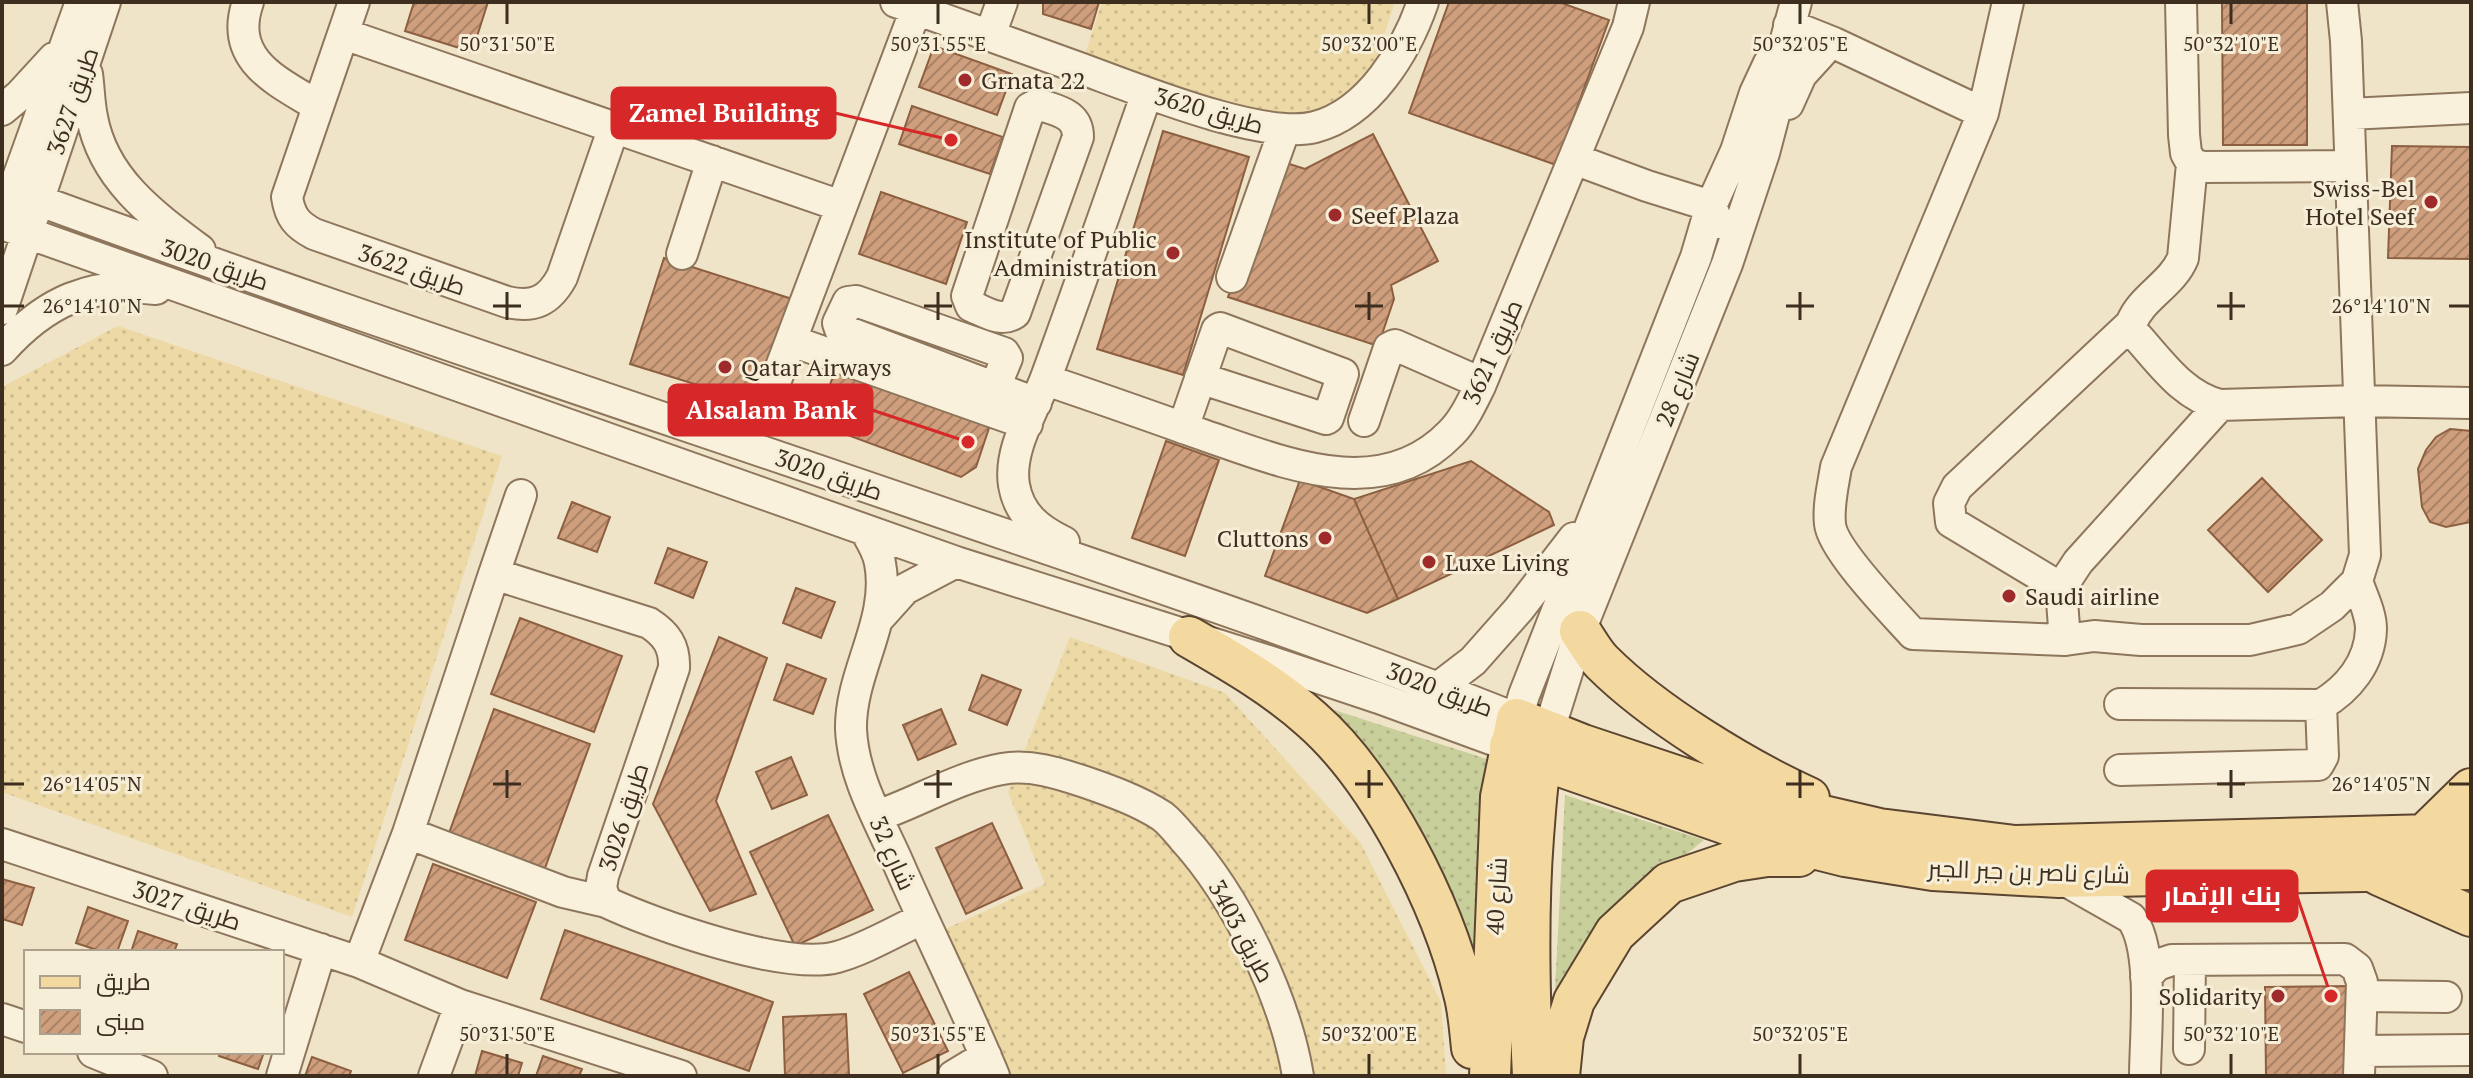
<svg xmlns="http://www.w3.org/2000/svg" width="2473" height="1078" font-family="'PT Serif',Cairo,serif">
<defs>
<pattern id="grass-dots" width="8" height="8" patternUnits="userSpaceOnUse" patternTransform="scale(2)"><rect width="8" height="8" fill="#c9cf9b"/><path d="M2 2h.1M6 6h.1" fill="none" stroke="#aeb285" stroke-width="1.8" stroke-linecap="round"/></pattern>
<pattern id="sand-dots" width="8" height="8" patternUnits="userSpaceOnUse" patternTransform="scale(2)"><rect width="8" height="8" fill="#ecd9a5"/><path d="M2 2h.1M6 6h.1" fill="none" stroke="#cbbb8e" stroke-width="1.8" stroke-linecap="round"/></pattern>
<pattern id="building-hatch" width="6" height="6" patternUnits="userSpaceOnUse" patternTransform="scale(2)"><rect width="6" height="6" fill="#cf9f7d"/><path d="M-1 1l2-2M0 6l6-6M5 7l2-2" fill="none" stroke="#a98266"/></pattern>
</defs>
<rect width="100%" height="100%" fill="#f0e4c8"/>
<path fill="url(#grass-dots)" d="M1331,709L1493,761C1474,842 1477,904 1484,986L1427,842Z
M1565,795L1704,840L1668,869L1554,1009Z"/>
<path fill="url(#sand-dots)" d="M1102,2H1395L1376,59L1346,103L1288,122L1083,61Z
M118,326L502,456L352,917L2,792V387Z
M1070,637L1225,693L1360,842L1441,1002L1446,1076H1006L943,930L1045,884L1008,792Z"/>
<path fill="url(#building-hatch)" stroke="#8d5f41" stroke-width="2" d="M414,2H488L472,52L405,31Z
M1043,2H1099L1091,29L1043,14Z
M1449,2H1559L1609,20L1556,165L1409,113Z
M2222,2H2307V145H2223Z
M934,46L1012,74L997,115L919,87Z
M912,106L1003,137L990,174L899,144Z
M1163,131L1249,157L1183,375L1097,349Z
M1373,134L1438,261L1391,285L1394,299L1378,346L1228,297L1274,159L1305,169Z
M2392,146L2471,147V259L2388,258Z
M881,192L967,222L946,284L859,254Z
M664,258L792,299L768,375L733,396L630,364Z
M839,361L992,419L976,467L961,477L826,427L821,408Z
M2450,429L2471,431V522L2446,527L2430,522L2422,507L2418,469L2426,450L2436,437Z
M1166,441L1219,460L1185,556L1132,538Z
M1471,461L1549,512L1554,525L1398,599L1354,499Z
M2262,478L2322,540L2268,592L2208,530Z
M1300,480L1354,499L1398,599L1367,613L1265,576Z
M572,502L610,517L597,552L558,538Z
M668,548L707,562L693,598L655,583Z
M796,588L835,602L821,638L783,623Z
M520,618L622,656L594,732L491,694Z
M719,637L767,658L716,801L756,894L710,911L653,804Z
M787,664L826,679L813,714L774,700Z
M982,675L1021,690L1007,725L969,710Z
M494,709L590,744L544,871L448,836Z
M941,709L956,744L918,760L903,725Z
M791,757L807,795L772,809L756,772Z
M828,815L873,910L795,946L750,852Z
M992,823L1022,888L966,914L936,848Z
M433,864L536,902L507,978L405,940Z
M2,879L34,888L22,925L2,919Z
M88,907L128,921L117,952H103L76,943Z
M565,930L773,1002L749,1071L541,999Z
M138,931L177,944L174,952H131Z
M909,972L948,1051L903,1073L864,994Z
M2352,986L2353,1076H2266L2265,987Z
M846,1014L849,1075L785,1076L783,1017Z
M482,1051L522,1063L518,1076H475Z
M220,1052H264L258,1069L219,1056Z
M543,1056L582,1069L579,1076H536Z
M312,1057L351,1071L349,1076H305Z"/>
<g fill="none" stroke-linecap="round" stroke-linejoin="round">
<defs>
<path id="minor" d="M248,2C228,60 277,81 318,106
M354,2L287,197C290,217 297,225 314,234L507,302C534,308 549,301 562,277L614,127
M896,2C956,23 1015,45 1074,66C1130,86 1261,141 1315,127C1369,113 1406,51 1423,2
M2181,2L2184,135L2186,153L2192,164L2203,167L2350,166
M1789,25L1834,43L1983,113L2008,2
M344,34L841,206
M990,35L1002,2
M87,74C89,88 89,103 92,117C103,179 153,215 200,250
M1038,104C1057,111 1078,113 1078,137L1015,313C1000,323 986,312 971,306L967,296L1030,108Z
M1788,104L1801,75L1822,52
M2,110L20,95L54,58
M1983,113L1836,467C1833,486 1828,505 1830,524C1832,549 1894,613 1913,634L2065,640L2094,636L2141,640H2250L2298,629L2332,606L2357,581L2365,555L2346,41L2342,2
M2349,114L2471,108
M1574,159L1647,186L1711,206L1718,223
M2,187C332,309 668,418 1001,533C1174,592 1348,651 1517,719L1524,695L1696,257L1711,206L1736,151L1755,93L1769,63L1785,43
M6,211L81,2
M2,224L956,562L1265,660L1379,698L1510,746
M682,254L712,161
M1232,277L1284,131
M2,309L105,2
M2131,324L2134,333C2159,360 2182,396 2220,405L2358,401L2471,403
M792,341L1027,424
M2,350C45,302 90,281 156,289
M1046,380C1099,398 1153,417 1206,436C1285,463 1382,505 1451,433C1464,420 1472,402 1480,386L1628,27L1634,2
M995,387L1007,358L1004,353L856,301L848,302L838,323L840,329L1036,403
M1364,421L1389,348L1395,345L1481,383
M1183,428L1217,330L1220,328L1343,374L1328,418L1326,419L1200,378
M720,437C743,423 761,413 773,388L916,9
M865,530C871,540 878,551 880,563C891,620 850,672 851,729C853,777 880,822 899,865C930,936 965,1005 994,1076
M1064,542C1039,530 1019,515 1014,485C1008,448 1035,409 1047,375C1081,282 1114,187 1147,93
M494,574L521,495
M2061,588L1951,522L1949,503L1957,487L2131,324C2141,297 2172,285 2183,258L2192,164
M878,619L905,589L956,562
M2065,640L2061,588L2078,562L2220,405
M1439,687L1473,661L1519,609L1574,538
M2120,704L2321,705C2348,689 2370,663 2371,629C2371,613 2362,596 2357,581
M1549,730L1580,631L1727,264L1764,153L1784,77L1785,43L1796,2
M2120,770L2318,765L2323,756L2321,705
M877,816C918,802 958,777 1002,769C1030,764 1058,773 1085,782C1111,791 1139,801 1162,816C1170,822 1177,831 1183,838C1237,897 1285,998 1298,1076
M408,833L563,892L606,902
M2,844L359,962L460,1005L681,1076
M2059,877L2131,918C2155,948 2145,1037 2145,1076
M359,962L408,833L494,574L649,623C666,634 675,646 674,668L603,876L601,888L606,902C655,925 786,971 837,957C866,949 895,931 922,919
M2146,977L2157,965L2172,960L2345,959L2357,968L2362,982L2359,1076
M2362,996L2446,997
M2,1019L26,1027
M2189,1049L2190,960
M2360,1051L2471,1050
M93,1052L152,1076
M282,1076L321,949
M434,1076L460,1005
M953,1076L986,1056"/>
<path id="major" d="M1580,631C1587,641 1593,653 1602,662C1653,713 1743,768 1809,798
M1189,637C1232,662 1274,686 1311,719C1380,779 1443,905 1464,993C1469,1011 1470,1030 1472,1048
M1510,746L1540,759L1750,832L1845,856L1933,870L2059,877L2471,869
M2424,835L2471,789
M2379,875L2471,916
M1490,1076L1501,797L1517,719L1583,745L1733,795L1879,829L2015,846L2471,834
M1533,1076C1529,996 1527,916 1533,837C1536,801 1537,767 1548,734
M1559,1076L1563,1037L1574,1001L1615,933L1669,883L1734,861L1767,856H1799"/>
</defs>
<use href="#minor" stroke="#8d765c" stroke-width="34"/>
<use href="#major" stroke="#5b4430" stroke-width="44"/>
<use href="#minor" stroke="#faf1dc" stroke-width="30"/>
<use href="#major" stroke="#f3d9a0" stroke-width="40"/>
</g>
<path fill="none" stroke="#3d2e20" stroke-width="3" d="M507,4V24M938,4V24M1369,4V24M1800,4V24M2231,4V24M507,292V320M938,292V320M1369,292V320M1800,292V320M2231,292V320M4,306H24M493,306H521M924,306H952M1355,306H1383M1786,306H1814M2217,306H2245M2449,306H2469M507,770V798M938,770V798M1369,770V798M1800,770V798M2231,770V798M4,784H24M493,784H521M924,784H952M1355,784H1383M1786,784H1814M2217,784H2245M2449,784H2469M507,1054V1074M938,1054V1074M1369,1054V1074M1800,1054V1074M2231,1054V1074"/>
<g fill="#9e2a2b" stroke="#f7eed8" stroke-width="3">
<circle cx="965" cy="80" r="8"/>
<circle cx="2431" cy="202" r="8"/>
<circle cx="1335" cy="215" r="8"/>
<circle cx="1173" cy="253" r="8"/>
<circle cx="725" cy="367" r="8"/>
<circle cx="1325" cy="538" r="8"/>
<circle cx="1429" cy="562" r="8"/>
<circle cx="2009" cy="596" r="8"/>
<circle cx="2278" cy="996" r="8"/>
</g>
<g text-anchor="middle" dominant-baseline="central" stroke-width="6" stroke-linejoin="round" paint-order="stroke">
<g font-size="24" fill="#3d2e20" stroke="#f7eed8" text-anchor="start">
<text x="981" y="80">Grnata 22</text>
<text x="2415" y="188" text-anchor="end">Swiss-Bel<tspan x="2415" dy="28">Hotel Seef</tspan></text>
<text x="1351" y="215">Seef Plaza</text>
<text x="1157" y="239" text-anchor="end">Institute of Public<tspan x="1157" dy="28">Administration</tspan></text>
<text x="741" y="367">Qatar Airways</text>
<text x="1309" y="538" text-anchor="end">Cluttons</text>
<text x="1445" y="562">Luxe Living</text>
<text x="2025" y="596">Saudi airline</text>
<text x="2262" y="996" text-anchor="end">Solidarity</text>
</g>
<g font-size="24" fill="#3d2e20" stroke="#f7eed8">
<text transform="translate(72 101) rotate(-71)">طريق 3627</text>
<text transform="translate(1209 110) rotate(16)">طريق 3620</text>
<text transform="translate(215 264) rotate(19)">طريق 3020</text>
<text transform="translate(412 269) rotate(19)">طريق 3622</text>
<text transform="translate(1492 352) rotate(-66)">طريق 3621</text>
<text transform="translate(1677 389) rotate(-68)">شارع 28</text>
<text transform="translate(829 474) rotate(19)">طريق 3020</text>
<text transform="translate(1440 689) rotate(21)">طريق 3020</text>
<text transform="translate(623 817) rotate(-72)">طريق 3026</text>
<text transform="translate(893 853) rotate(66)">شارع 32</text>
<text transform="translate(2029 871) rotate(2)">شارع ناصر بن جبر الجبر</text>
<text transform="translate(1496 896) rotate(-87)">شارع 40</text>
<text transform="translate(187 905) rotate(18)">طريق 3027</text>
<text transform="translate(1242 931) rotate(62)">طريق 3403</text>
</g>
</g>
<g font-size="20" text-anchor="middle" fill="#3d2e20" stroke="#f7eed8" stroke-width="6" stroke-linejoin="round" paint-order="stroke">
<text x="507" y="51">50°31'50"E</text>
<text x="938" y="51">50°31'55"E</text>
<text x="1369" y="51">50°32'00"E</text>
<text x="1800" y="51">50°32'05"E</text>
<text x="2231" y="51">50°32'10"E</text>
<text x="92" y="313">26°14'10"N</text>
<text x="2381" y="313">26°14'10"N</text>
<text x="92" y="791">26°14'05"N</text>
<text x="2381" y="791">26°14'05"N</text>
<text x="507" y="1041">50°31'50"E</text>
<text x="938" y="1041">50°31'55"E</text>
<text x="1369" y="1041">50°32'00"E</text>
<text x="1800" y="1041">50°32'05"E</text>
<text x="2231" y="1041">50°32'10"E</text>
</g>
<path fill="none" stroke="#d62828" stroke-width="3" d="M951 140L835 113M968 442L872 410M2331 996L2297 896"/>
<g fill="#d62828" stroke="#f7eed8" stroke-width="3">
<circle cx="951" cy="140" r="8"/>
<circle cx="968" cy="442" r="8"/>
<circle cx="2331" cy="996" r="8"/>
</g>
<g fill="#d62828" stroke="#d62828" stroke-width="3">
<rect x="612" y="88" width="223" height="50" rx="8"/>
<rect x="669" y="385" width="203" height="50" rx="8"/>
<rect x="2147" y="871" width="150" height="50" rx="8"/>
</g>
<g font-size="26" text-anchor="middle" font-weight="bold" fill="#fff">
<text x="724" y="122">Zamel Building</text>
<text x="771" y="419">Alsalam Bank</text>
<text x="2222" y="905">بنك الإثمار</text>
</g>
<rect width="2473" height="1078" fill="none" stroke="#3d2e20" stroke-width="8"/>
<rect x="24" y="950" width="260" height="104" fill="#f7eed8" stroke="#ada18e" stroke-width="2"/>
<rect x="40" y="976" width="40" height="12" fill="#f3d9a0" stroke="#ada18e" stroke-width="2"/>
<text x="96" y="990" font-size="24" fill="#3d2e20">طريق</text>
<rect x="40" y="1010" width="40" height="24" fill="url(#building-hatch)" stroke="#ada18e" stroke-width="2"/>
<text x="96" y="1030" font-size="24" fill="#3d2e20">مبنى</text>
</svg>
